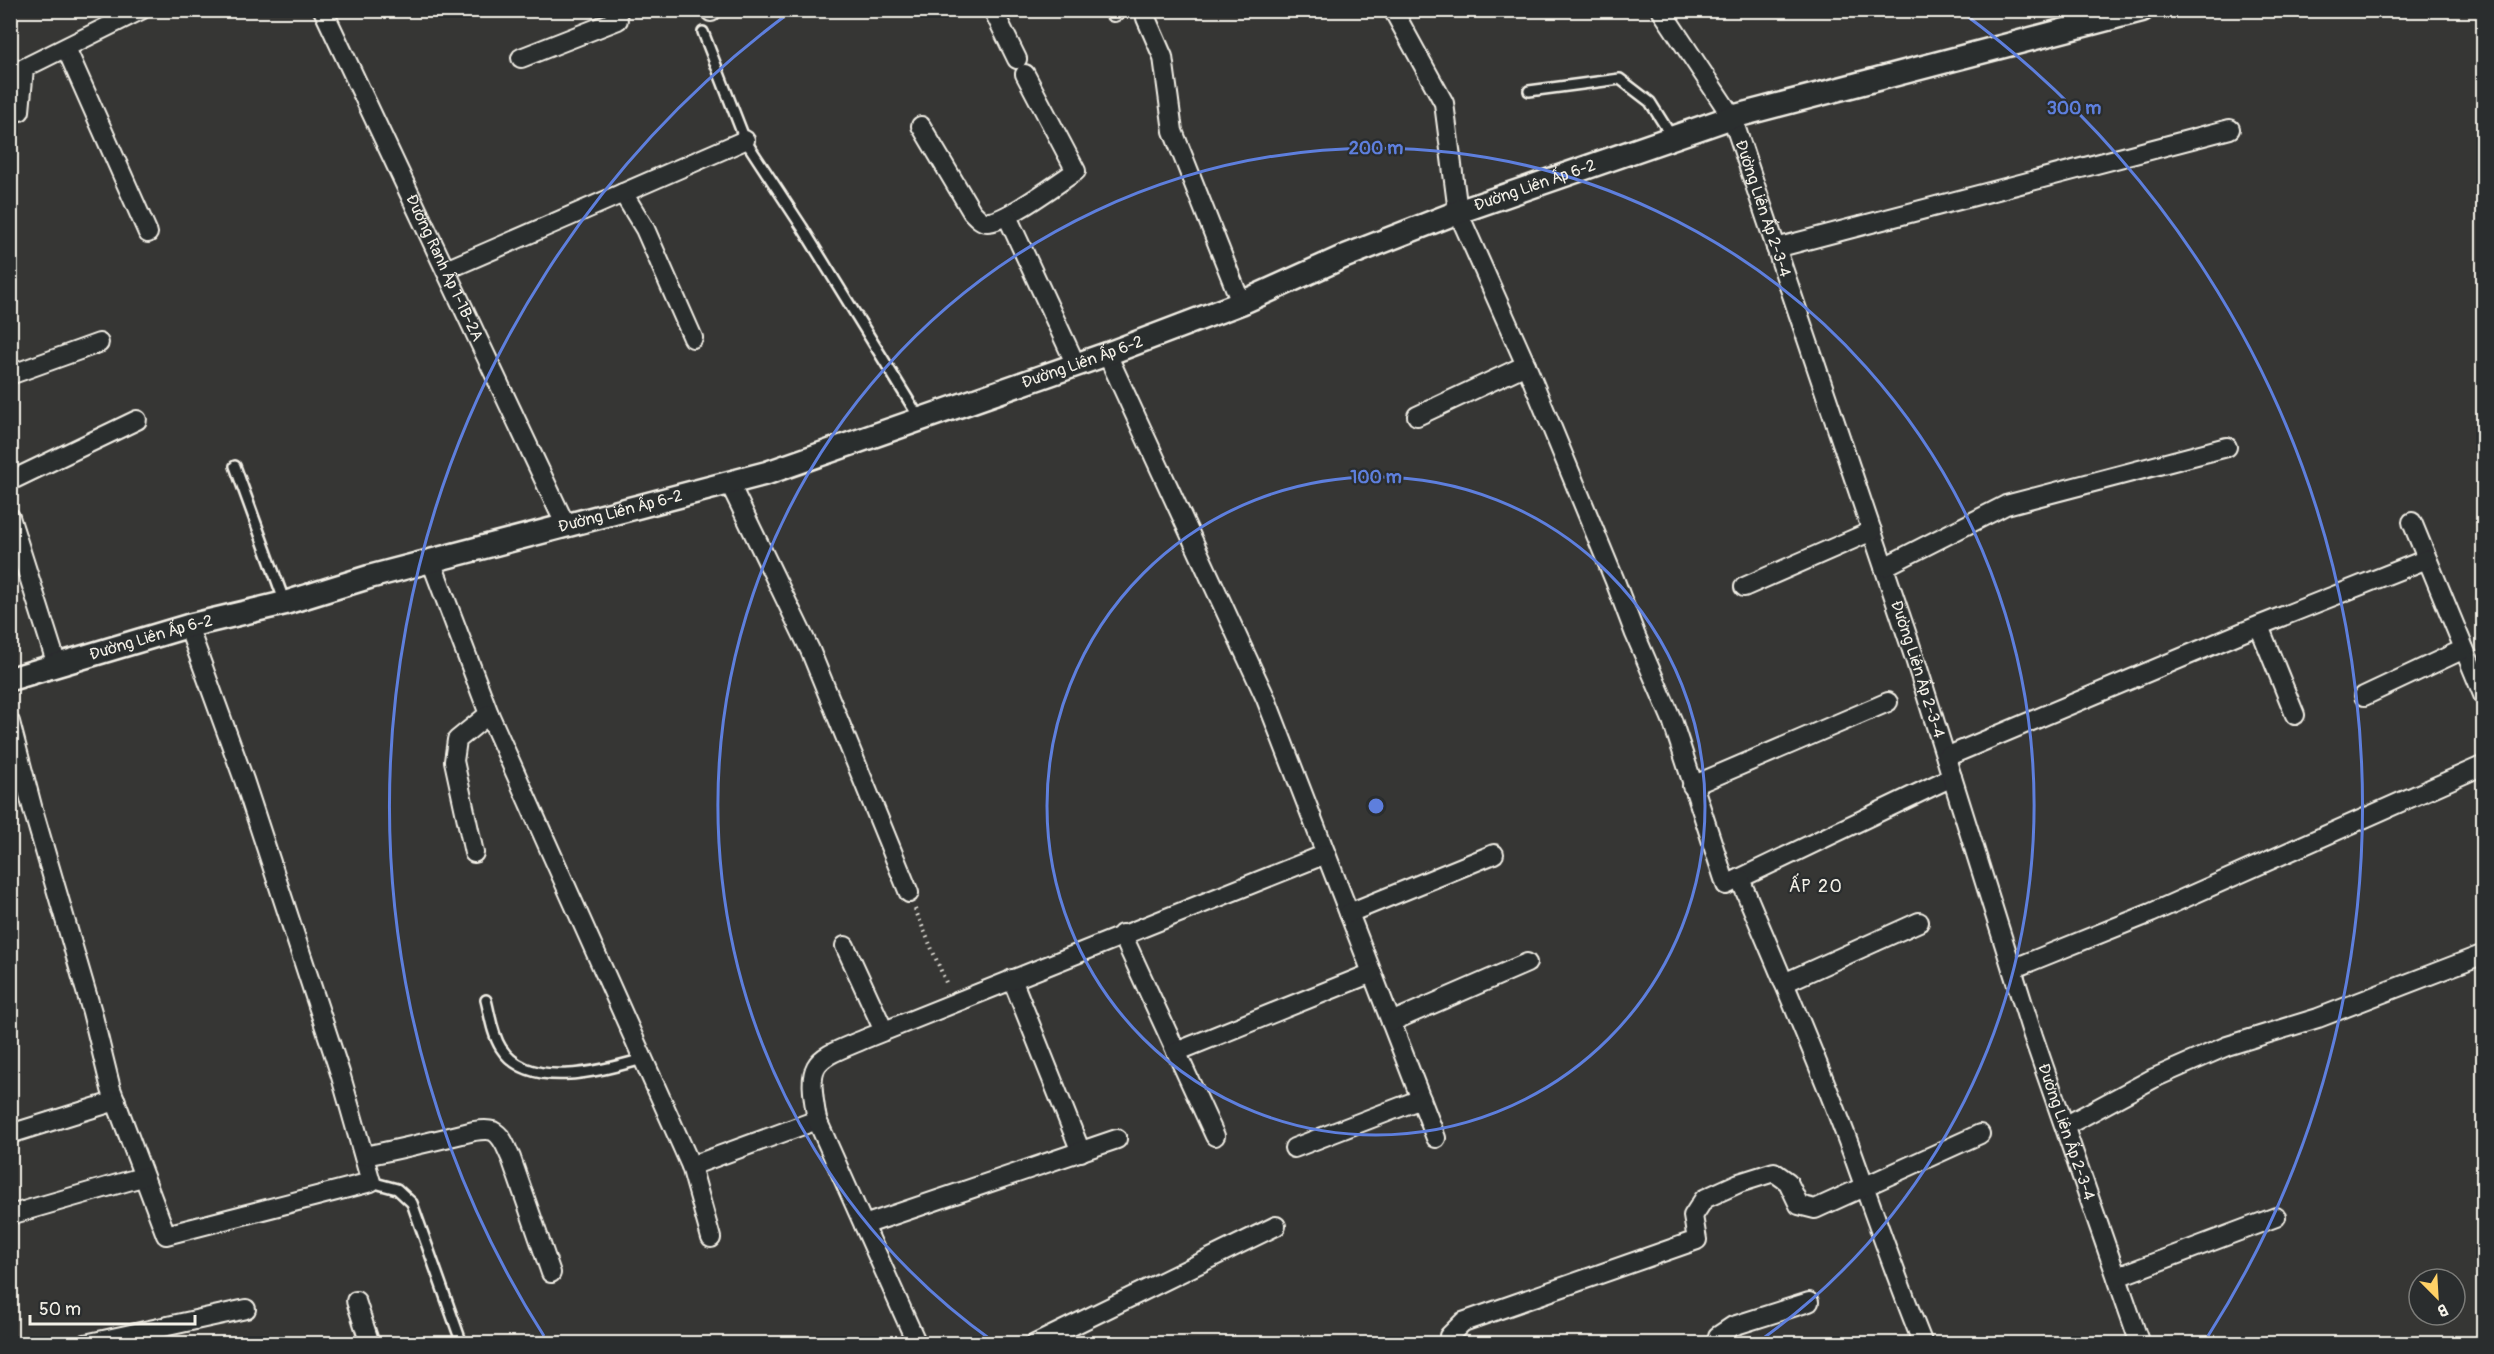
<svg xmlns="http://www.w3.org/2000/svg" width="2494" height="1354" font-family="Pangolin,sans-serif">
<rect width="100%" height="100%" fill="#363634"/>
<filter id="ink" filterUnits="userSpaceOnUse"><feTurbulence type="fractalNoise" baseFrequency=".0167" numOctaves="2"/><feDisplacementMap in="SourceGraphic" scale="12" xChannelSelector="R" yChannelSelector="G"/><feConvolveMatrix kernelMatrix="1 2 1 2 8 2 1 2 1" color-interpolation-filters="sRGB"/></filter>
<g filter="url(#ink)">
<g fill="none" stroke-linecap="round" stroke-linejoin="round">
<defs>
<path id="service" d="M703,32L745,140L802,227L920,419
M1529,91L1620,79L1650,102L1672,137
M235,466L285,603
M486,1000C490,1015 492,1034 501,1048C529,1092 603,1070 643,1059
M371,1182L397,1189L412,1203L462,1344"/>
<g id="minor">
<path id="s1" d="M323,10L565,524"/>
<path d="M711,10V12"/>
<path d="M993,10L1017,59"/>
<path d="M1113,10L1114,12"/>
<path d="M1393,10L1444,103L1458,212L1526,365L1615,581L1635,634L1672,720L1726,885L1952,777"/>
<path id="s2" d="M1661,10L1732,117L1915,659L2033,1036L2140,1344"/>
<path d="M1146,18L1163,57L1173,131L1241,303"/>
<path d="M66,48L148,233"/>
<path d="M521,58L618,20L614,10"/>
<path d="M20,111L24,68L141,10"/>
<path d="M921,126L972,212C976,216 981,222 987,222C1005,223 1059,182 1076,171L1025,74"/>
<path d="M623,193L645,229L693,338"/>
<path d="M1007,216L1076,365"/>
<path d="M1776,248L2230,129"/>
<path d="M446,270L745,140"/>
<path d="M1107,354L1266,699L1436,1138"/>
<path d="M10,375L99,343"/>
<path d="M1417,416L1526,365"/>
<path d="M10,481L137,420"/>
<path d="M729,482L810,650L909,893"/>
<path d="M10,517L57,665"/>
<path d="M2412,522L2484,697"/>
<path d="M431,561L489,714L691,1166L711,1238"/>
<path d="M1884,567L2006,505L2227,447"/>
<path d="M1744,587L1872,531"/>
<path d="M2259,626L2295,715"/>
<path d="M2364,696L2464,649"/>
<path d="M10,722L33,810L92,1012L111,1089L166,1235L371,1182L340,1073L244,780L188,626"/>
<path d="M1946,757L2243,632L2427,559"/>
<path d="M1692,786L1888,702"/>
<path d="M474,853L454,761L457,740L489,714"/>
<path d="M1740,879C1778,969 1818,1060 1852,1152C1875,1216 1897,1280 1923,1344"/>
<path d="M1349,913L1494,854"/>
<path d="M1122,934L1215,1136"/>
<path d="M845,946L884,1031"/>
<path d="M2012,969L2151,913L2484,765"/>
<path d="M1012,979L1081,1152"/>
<path d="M1784,983L1919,922"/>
<path d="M1391,1022L1527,963"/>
<path d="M1176,1052L1372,973"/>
<path d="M2065,1126L2154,1078L2227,1046L2318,1018L2484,954"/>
<path d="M10,1134L116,1101"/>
<path d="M1294,1148L1421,1099"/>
<path d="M364,1156C401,1149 438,1140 474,1131C480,1130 487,1129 493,1131C503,1136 506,1148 511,1158L551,1273"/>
<path d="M691,1166L817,1120"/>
<path d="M10,1215L142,1177"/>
<path d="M864,1225L1117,1139"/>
<path d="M2117,1277L2276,1217"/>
<path d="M356,1301L370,1344"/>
<path d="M85,1344L246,1309"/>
<path d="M917,1344L817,1120C806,1058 813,1061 867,1038L1326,854"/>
<path d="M1035,1344L1276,1226"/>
<path d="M1449,1344V1336L1463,1322L1697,1240L1693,1216L1704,1199L1739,1183L1774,1172L1788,1182L1799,1205L1815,1209L1980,1134"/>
<path d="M1717,1344L1718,1336L1733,1326L1809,1302"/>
</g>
<g id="tertiary">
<path id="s3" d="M10,679L188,626L285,603L369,577L767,473L1107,354L1241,303L1343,257L1458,212L1732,117L2142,10"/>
</g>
</defs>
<use href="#service" stroke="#f4f1e8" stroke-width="14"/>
<use href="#minor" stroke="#f4f1e8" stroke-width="22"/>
<use href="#tertiary" stroke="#f4f1e8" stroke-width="27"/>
<path stroke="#f4f1e8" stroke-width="4" stroke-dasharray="1.5 4.5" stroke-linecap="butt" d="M915,909L947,985"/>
<use href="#service" stroke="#2a2d2e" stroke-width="9"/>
<use href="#minor" stroke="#2a2d2e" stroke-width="18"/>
<use href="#tertiary" stroke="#2a2d2e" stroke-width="22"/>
</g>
</g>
<g fill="none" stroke="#5e7fdd" stroke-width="3">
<circle cx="1376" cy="806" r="329"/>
<path d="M994 1342A658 658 0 1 1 1758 1342"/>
<path d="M544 1336A987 987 0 0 1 789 13M1963 13A987 987 0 0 1 2208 1336"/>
</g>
<g text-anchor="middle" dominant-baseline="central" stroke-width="4.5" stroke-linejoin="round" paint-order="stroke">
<g font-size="16" fill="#f4f1e8" stroke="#2a2d2e">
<text stroke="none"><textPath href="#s3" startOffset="1605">Đường Liên Ấp 6-2</textPath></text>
<text stroke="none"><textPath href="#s2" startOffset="225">Đường Liên Ấp 2-3-4</textPath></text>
<text stroke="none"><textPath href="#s1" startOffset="285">Đường Ranh Ấp 1-1B-2A</textPath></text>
<text stroke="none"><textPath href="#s3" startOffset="1119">Đường Liên Ấp 6-2</textPath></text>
<text stroke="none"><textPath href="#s3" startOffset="633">Đường Liên Ấp 6-2</textPath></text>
<text stroke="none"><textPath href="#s3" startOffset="147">Đường Liên Ấp 6-2</textPath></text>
<text stroke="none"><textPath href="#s2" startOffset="711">Đường Liên Ấp 2-3-4</textPath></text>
<text stroke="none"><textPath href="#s2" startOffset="1197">Đường Liên Ấp 2-3-4</textPath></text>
</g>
<g font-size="18" letter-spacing="1.5" fill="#f4f1e8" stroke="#2a2d2e">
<text x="1816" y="886">ẤP 20</text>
</g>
</g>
<circle cx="1376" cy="806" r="9" fill="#5e7fdd" stroke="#2a2d2e" stroke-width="3"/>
<g font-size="18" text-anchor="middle" font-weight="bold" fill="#5e7fdd" stroke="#2a2d2e" stroke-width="4.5" stroke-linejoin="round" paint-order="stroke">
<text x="2074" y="114">300 m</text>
<text x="1376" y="154">200 m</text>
<text x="1376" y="483">100 m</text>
</g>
<rect width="2494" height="1354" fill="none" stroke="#2a2d2e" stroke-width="36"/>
<rect x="18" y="18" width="2458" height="1318" fill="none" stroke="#f4f1e8" stroke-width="2" filter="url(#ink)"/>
<g transform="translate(2437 1297) rotate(156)"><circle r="28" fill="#2a2d2e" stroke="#7b7b78" stroke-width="1.5"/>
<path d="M0-4.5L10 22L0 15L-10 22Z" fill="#ffd166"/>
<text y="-9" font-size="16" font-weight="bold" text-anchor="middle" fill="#f4f1e8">B</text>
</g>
<path d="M30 1315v9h165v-9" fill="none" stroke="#f4f1e8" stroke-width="3"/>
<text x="39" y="1315" font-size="18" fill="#f4f1e8" stroke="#2a2d2e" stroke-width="4.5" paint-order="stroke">50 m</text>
</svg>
